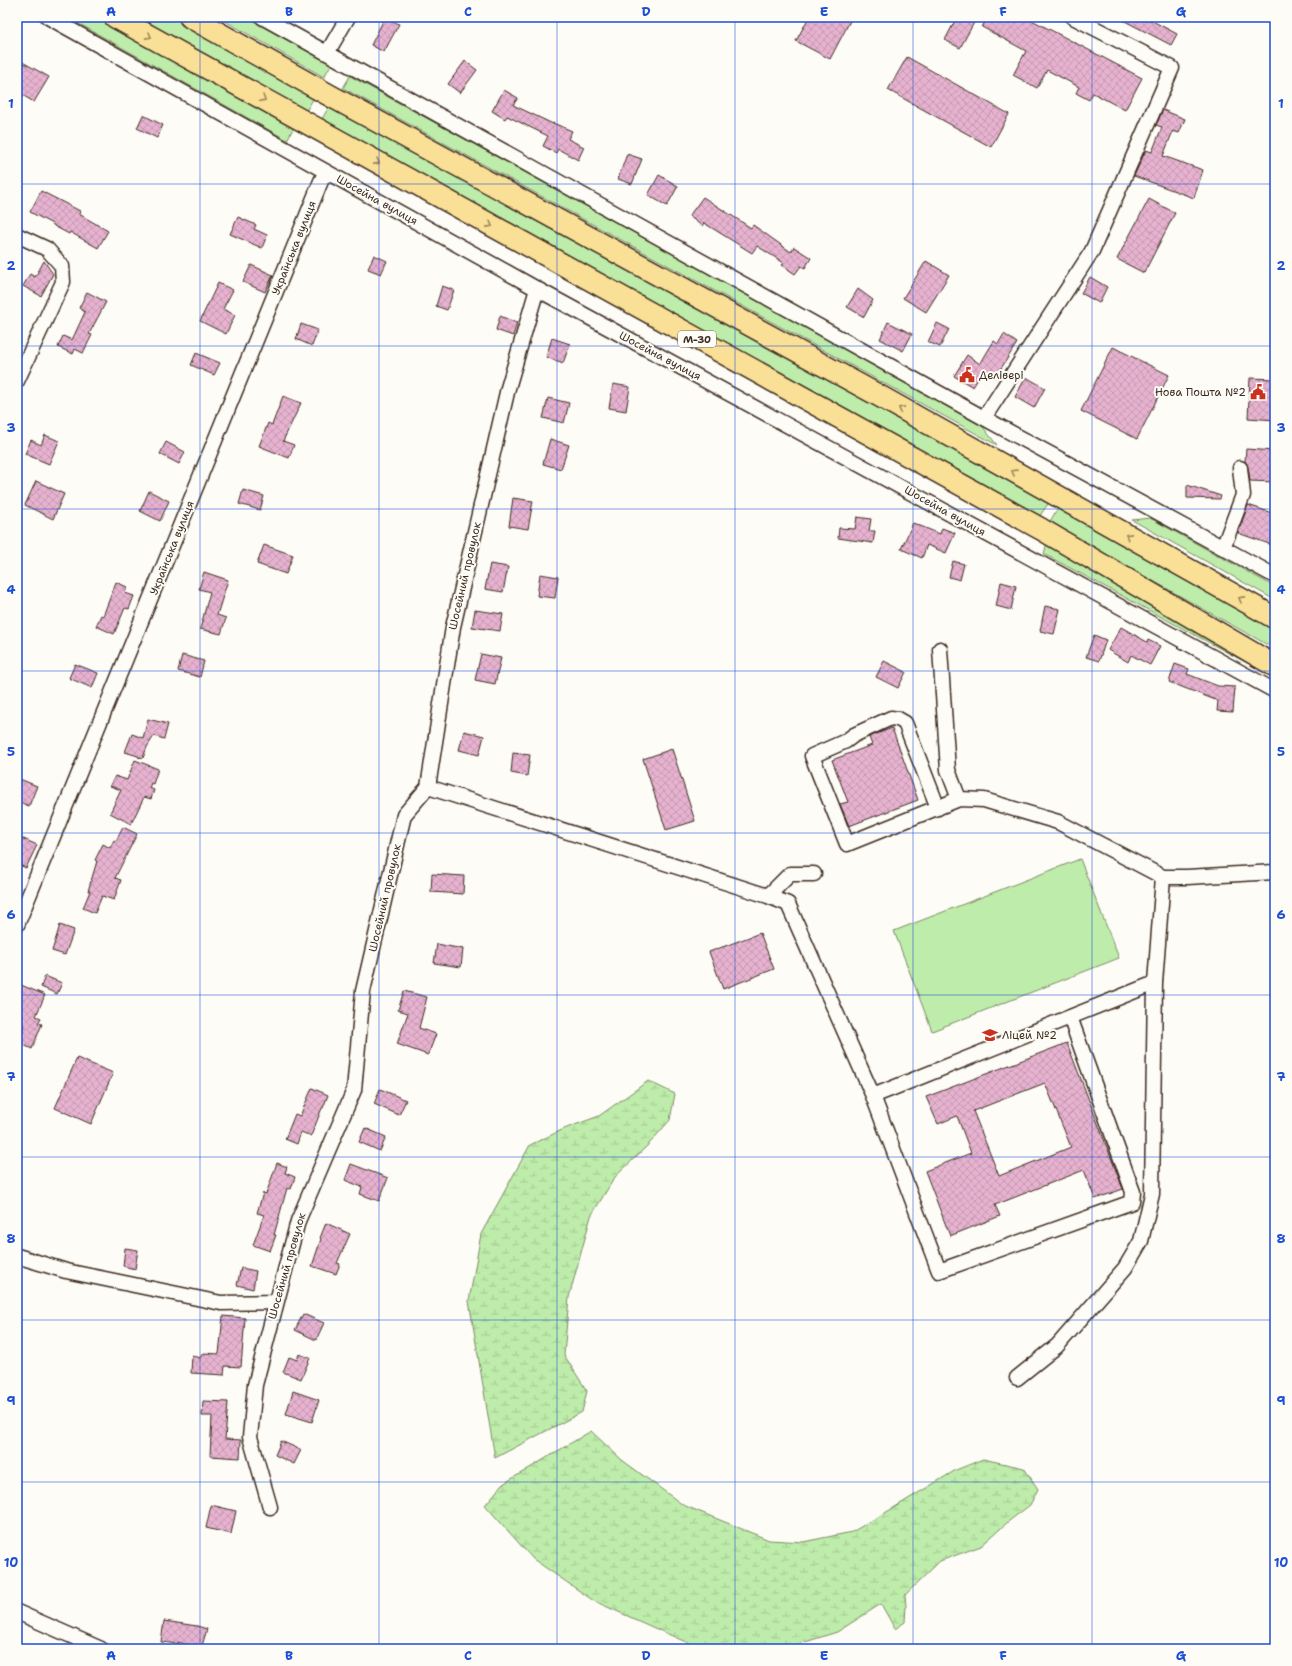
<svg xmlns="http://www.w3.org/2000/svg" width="1292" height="1666" font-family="'Shantell Sans',sans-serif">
<defs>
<pattern id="wetland-marsh" width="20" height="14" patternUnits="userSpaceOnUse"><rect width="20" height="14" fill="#beecaa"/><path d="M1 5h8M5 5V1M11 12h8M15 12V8" fill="none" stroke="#a4cb92"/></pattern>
<pattern id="building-cross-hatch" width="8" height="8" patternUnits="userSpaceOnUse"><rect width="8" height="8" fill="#e6b2cf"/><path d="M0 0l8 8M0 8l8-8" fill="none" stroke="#c699b1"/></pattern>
</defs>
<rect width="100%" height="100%" fill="#fdfcf7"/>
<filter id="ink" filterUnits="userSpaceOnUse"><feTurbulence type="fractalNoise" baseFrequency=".025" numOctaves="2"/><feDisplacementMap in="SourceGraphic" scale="8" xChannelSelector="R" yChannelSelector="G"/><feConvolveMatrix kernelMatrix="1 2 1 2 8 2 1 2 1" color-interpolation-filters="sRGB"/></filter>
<g filter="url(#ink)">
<path fill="#beecaa" stroke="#7c8b64" d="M67,17H98L294,127L287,140Z
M134,17H179L316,94L305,113Z
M218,17H251L332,63L324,77Z
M350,76L979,422L997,445L343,88Z
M329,107L1050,501L1039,517L320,122Z
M1059,506L1275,628V649L1049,523Z
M1150,518L1275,587V600L1132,520Z
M1047,542L1275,671V678L1044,554Z
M1080,859L1119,958L932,1031L894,931Z"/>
<path fill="url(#wetland-marsh)" stroke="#7c8b64" d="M648,1081L675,1094L670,1120L649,1144L615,1177L591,1216L569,1297L564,1355L587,1391L582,1412L495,1458L469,1301L481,1234L530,1145L564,1129L599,1116Z
M591,1431L622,1460L683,1505L769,1540L803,1542L852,1532L895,1507L956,1470L983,1459L1024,1468L1038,1489L1030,1505L1009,1521L981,1546L940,1561L905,1595L906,1606L905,1622L895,1629L881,1604L837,1632L783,1649L697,1647L594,1601L533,1559L485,1505L503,1484Z"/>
<path fill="url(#building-cross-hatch)" stroke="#3b2a1e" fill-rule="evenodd" d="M385,17L399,24L384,52L371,45Z
M809,17H852L830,59L796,41Z
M957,17H977L960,48L945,40Z
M988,17H1026L1142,78L1125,110L1093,93L1089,100L1076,93L1079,87L1047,70L1037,88L1013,75L1026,51L982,27Z
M1117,17H1145L1177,34L1171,45Z
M907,57L1009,114L991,147L888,90Z
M17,59L49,77L34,102L17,92Z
M465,61L477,70L460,93L448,84Z
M504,90L518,98L513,105L553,124V123L572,131L568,139L584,147L578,160L558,149L556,153L543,146L548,136L507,116L505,119L492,111Z
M1163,110L1185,119L1179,133L1173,131L1163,156L1203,170L1194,198L1134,176L1146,150L1152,152L1162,127L1156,125Z
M143,115L163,125L157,138L137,128Z
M627,154L642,159L632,184L618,179Z
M659,175L678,186L667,206L648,195Z
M41,191L80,211L79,214L108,231L98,248L70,232L69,234L54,226V225L30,212Z
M703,197L751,228L753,225L791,252L794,247L811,258L805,268L801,266L795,274L782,265L784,263L757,246L752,253L704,223L702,226L689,216Z
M1149,199L1175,213L1144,273L1117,259Z
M238,217L256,225L254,229L267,235L262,248L230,234Z
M374,255L387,261L381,274L368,269Z
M44,261L53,274L41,296L23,286L30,274L35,277Z
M926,261L949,275L926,312L903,298Z
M251,265L273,275L265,292L243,282Z
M1090,277L1107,287L1099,303L1081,293Z
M218,283L233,290L223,309L235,315L226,334L200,321Z
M442,286L454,290L447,310L436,306Z
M858,289L873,300L864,317L847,307Z
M87,292L106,302L89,334L92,335L83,353L75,349L73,354L58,347L63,336L72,340L85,312L79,308Z
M500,316L517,323L513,336L496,330Z
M888,322L912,334L903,351L880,339Z
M937,323L949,329L940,347L928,342Z
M301,324L318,330L312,346L296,339Z
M1004,334L1017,343L995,378L983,371L973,387L954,376L967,355L980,364L994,341L998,344Z
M552,338L570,344L563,363L546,357Z
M1113,347L1169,375L1137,439L1081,411Z
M196,353L220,363L214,375L191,365Z
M1026,377L1045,388L1034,408L1015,397Z
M1250,378L1275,379V420L1248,418Z
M613,384L630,387L626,411L609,408Z
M283,396L301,403L283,441L294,445L289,458L259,446L268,423L272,425Z
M548,398L569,403L564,423L543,418Z
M45,435L59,441L49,464L25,454L31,440L41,445Z
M550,439L569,445L561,469L543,464Z
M166,442L185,452L179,464L160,454Z
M1246,449L1275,451V482L1250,481L1248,467L1245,461Z
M36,481L64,494L53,519L25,505Z
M1187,485L1221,496L1220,499L1187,498Z
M243,490L264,496L260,510L239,504Z
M149,491L169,501L160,521L140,511Z
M513,498L533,501L528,529L509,526Z
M1248,505L1275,514V546L1238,533Z
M857,517L871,519L869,531H875L873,543L838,538L839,528L855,529Z
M913,523L940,534L942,528L955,533L946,553L927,545L922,558L901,549Z
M264,545L293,555L286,574L257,564Z
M953,561L964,564L960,580L949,577Z
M490,564L508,567L503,592L485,589Z
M204,572L228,580L217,615L226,618L221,634L200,629L210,592L199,589Z
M540,574L558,577L555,598L537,596Z
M116,582L127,587L125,593L134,596L129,609L125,608L114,634L96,626L101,615L103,616Z
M1001,582L1016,586L1011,610L996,606Z
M1045,606L1060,609L1054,634L1040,631Z
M475,610L503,614L500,631L472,627Z
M1121,627L1147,642L1148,640L1160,646L1150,665L1131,655L1128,662L1108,650Z
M1094,635L1106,640L1099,661L1086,657Z
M481,654L501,658L495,684L475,680Z
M182,655L204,661L200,677L178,671Z
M884,661L906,672L898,688L876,677Z
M75,664L98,673L92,688L69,678Z
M1175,664L1189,669L1187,674L1218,686L1235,687L1233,712L1217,711L1218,701L1169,682Z
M148,719L168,724L164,739L154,736L147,747L143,758L140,757L139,758L138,756L125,752L132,734L143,738Z
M892,728L918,800L849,826L840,804L848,802L832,760L872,745L869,737Z
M464,731L484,736L479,755L459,750Z
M672,749L695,821L666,830L643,759Z
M513,753L530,755L527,776L511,773Z
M135,760L158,769L153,784L151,783L149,788L154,790L151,799L144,797L131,824L110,813L121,790L110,786L115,776L127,780Z
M17,778L37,786L29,806L17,801Z
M123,827L137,834L115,878L121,880L114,900L102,896L95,913L83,908L90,891H88L97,861L95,860L103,844L110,848L114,840L116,841Z
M17,836L37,845L26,868L17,864Z
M432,874L464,876L463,894L431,892Z
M60,925L74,930L65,955L52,951Z
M760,933L774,969L723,989L709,952Z
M437,944L463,949L461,967L434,963Z
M45,976L62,983L57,994L41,987Z
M21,985L45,995L36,1016L41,1018L38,1023L42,1024L32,1049L17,1042L24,1026L20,1025L22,1021L17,1019V994Z
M404,991L427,997L419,1028L436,1034L428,1055L397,1044L408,1013L398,1010Z
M1067,1043L1123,1189L1095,1199L1084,1170L995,1205L1000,1216L950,1236L925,1171L971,1153L957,1116L938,1124L926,1097ZM1045,1083L1071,1147L999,1176L973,1111Z
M77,1058L113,1073L91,1124L55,1108Z
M312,1088L328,1095L323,1108H322L311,1136L301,1132L297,1144L285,1139L295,1114L300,1116Z
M380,1089L406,1100L399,1115L374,1104Z
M365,1128L386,1137L380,1151L359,1142Z
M277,1163L287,1167L285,1173L295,1177L291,1189L287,1188L274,1235H276L270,1251L253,1245L264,1215L257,1213L263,1193L266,1194Z
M351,1164L388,1178L379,1201L360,1194L362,1187L345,1180Z
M326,1223L350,1234L337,1263L340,1264L336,1274L312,1266L321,1239L320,1238Z
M125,1248L138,1250L135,1269L123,1266Z
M241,1268L256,1271L253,1289L237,1285Z
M303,1314L324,1323L316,1340L295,1330Z
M223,1316L245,1318L241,1367L225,1366L224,1375L191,1373L192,1355L200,1358L203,1353L219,1354Z
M299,1354L310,1358L301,1379L283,1372L289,1357L297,1360Z
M293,1391L319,1400L312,1422L286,1414Z
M203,1401L228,1402L225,1439L241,1440L240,1458L210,1456L212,1416H202Z
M281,1441L301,1450L294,1464L275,1455Z
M211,1505L236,1511L231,1534L206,1528Z
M164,1621L197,1626L207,1629L201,1649L178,1642V1644L161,1642Z"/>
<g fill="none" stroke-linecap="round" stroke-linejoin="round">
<defs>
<path id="minor" d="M48,17L537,289L1275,691
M262,17L984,418L1275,576
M327,53L348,17
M17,235L47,249L62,266L63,282L17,381
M984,418L1092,251L1172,68L1073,17
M1223,548L1243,495L1240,468
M940,649L948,770L959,799
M428,787L768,896L790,874H814
M938,808L905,723L898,719L891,718L854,735L846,741L812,756L847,844L959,799L984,800L1058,822L1163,877H1187L1275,872
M768,896L788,904L873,1096
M17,925L321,181L326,172
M1070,1017L1133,1192L1132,1202L939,1271L873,1096L1155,983
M17,1256L66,1271L221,1303L276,1302
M1017,1378L1057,1346L1125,1268L1141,1241L1152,1194L1155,983L1163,877
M270,1507L250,1437L255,1385L298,1221L354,1090L363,991L404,815L428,787L453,627L508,388L537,289
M17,1612L101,1649"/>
<path id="highway" d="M115,17L1041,529L1275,666
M190,17L329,95L876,394L1275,618"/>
</defs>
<use href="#minor" stroke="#3b2a1e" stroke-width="17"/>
<use href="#highway" stroke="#3b2a1e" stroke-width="24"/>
<use href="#minor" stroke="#fdfcf7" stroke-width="14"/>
<use href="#highway" stroke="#fadf96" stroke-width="21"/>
</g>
<defs><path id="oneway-chevron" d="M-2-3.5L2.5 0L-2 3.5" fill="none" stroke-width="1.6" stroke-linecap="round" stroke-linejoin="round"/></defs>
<g stroke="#9a845a">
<use href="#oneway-chevron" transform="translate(149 36) rotate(29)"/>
<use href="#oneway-chevron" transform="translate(263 99) rotate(29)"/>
<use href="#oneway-chevron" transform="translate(377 162) rotate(29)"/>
<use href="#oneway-chevron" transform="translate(490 225) rotate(29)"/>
<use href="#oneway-chevron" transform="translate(901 409) rotate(-151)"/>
<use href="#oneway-chevron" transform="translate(1014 472) rotate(-151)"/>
<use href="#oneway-chevron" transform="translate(1128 536) rotate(-151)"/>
<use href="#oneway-chevron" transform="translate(1241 599) rotate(-151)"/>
</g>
</g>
<path fill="none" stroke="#1d4ed8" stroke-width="1" stroke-opacity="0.55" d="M200,17V1649M379,17V1649M557,17V1649M735,17V1649M913,17V1649M1092,17V1649M17,184H1275M17,346H1275M17,509H1275M17,671H1275M17,833H1275M17,995H1275M17,1157H1275M17,1320H1275M17,1482H1275"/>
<defs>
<symbol id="civic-bare" viewBox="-9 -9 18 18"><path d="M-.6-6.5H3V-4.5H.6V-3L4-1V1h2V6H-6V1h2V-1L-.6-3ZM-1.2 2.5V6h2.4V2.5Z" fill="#c8321e" stroke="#fdfcf7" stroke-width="2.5" paint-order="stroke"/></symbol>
<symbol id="school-bare" viewBox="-9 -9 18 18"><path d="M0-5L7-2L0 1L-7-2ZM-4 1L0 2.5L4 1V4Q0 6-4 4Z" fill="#c8321e" stroke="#fdfcf7" stroke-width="2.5" paint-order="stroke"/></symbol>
</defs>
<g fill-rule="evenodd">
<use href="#civic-bare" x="956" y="364" width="22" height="22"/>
<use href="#civic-bare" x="1247" y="381" width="22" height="22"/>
<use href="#school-bare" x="979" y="1024" width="22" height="22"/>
</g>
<g text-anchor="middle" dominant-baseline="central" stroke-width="4" stroke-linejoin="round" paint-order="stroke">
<rect fill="#fdfcf7" stroke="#75695f" stroke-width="1" x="678" y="331" width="38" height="16" rx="3"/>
<g font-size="10" font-weight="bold" fill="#3b2a1e">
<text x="697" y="339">М-30</text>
</g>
<g font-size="11" fill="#3b2a1e" stroke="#fdfcf7">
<text transform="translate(377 200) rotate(29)">Шосейна вулиця</text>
<text transform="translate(294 248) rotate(-68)">Українська вулиця</text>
<text transform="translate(660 356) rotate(28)">Шосейна вулиця</text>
<text transform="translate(945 511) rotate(29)">Шосейна вулиця</text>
<text transform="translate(172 548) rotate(-68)">Українська вулиця</text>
<text transform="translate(465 576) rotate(-77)">Шосейний провулок</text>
<text transform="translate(385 898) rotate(-77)">Шосейний провулок</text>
<text transform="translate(287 1266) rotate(-74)">Шосейний провулок</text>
</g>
<g font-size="11" fill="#3b2a1e" stroke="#fdfcf7" text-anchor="start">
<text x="979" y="375">Делівері</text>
<text x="1246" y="392" text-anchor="end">Нова Пошта №2</text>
<text x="1002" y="1035">Ліцей №2</text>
</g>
</g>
<rect width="1292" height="1666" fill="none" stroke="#fdfcf7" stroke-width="44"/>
<rect x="22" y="22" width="1248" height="1622" fill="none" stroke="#1d4ed8" stroke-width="1.5"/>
<g font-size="13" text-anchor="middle" font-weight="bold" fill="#1d4ed8">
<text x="111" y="16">A</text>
<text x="289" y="16">B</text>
<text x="468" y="16">C</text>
<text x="646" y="16">D</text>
<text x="824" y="16">E</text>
<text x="1003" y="16">F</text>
<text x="1181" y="16">G</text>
<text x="11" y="108">1</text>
<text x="1281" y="108">1</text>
<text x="11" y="270">2</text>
<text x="1281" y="270">2</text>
<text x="11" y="432">3</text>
<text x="1281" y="432">3</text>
<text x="11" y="594">4</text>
<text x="1281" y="594">4</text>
<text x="11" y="756">5</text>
<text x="1281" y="756">5</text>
<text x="11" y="919">6</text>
<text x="1281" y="919">6</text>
<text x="11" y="1081">7</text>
<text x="1281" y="1081">7</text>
<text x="11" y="1243">8</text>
<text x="1281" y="1243">8</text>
<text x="11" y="1405">9</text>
<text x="1281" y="1405">9</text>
<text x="11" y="1567">10</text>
<text x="1281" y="1567">10</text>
<text x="111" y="1660">A</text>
<text x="289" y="1660">B</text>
<text x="468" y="1660">C</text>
<text x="646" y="1660">D</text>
<text x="824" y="1660">E</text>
<text x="1003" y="1660">F</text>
<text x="1181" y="1660">G</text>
</g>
</svg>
